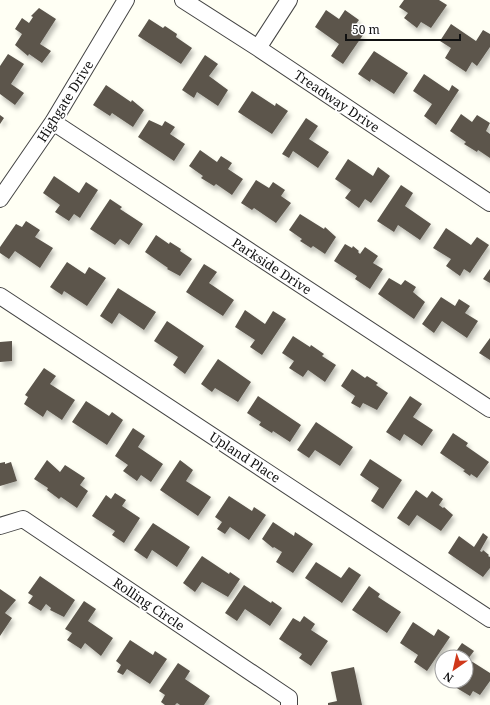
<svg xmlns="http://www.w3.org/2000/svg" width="490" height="705" font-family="'Noto Serif',serif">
<defs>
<filter id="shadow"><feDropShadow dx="2.5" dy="4.5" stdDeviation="2" flood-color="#0004"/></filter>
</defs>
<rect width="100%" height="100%" fill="#fffff4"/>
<path fill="#5b554c" filter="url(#shadow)" d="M404,0H439L447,5L431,28L421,22L417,28L404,18L408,13L399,7Z
M39,8L56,19L40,44L51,51L42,63L29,54L28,56L15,45L22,34L15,29L22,18L29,23L33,17L31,16Z
M326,10L339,19L345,10L359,20L353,28L363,35L343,64L331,56L339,44L315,27Z
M149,19L163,28L165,26L177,34L176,37L192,48L181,64L138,36Z
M451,24L476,41L483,30L490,34V47L477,66L472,62L466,72L445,58L451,48L440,41Z
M374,51L408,73L394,94L371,79L370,82L358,74Z
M8,54L24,64L11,84L24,93L15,105L0,94V66Z
M205,55L218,64L209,76L228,90L218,106L197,92L194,98L182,90Z
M424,74L449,91L452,85L459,90L436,125L424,116L432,104L413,91Z
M106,85L131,102L132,100L144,110L133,127L112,113L110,116L93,105Z
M252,91L275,106L276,103L288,111L272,134L238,112Z
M461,114L472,122L477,115L490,123L486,131L490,134V158L478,150L477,152L464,144L466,142L450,131Z
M0,115L4,118L0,124Z
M306,118L318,126L309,139L329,152L318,168L293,151L289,158L282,154Z
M149,120L162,126L165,121L175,127L170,134L185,144L174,161L138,137Z
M200,150L217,162L221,156L232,163L228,169L243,179L232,195L216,184L214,186L201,178L203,176L189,166Z
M348,159L373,176L378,167L390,176L371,203L365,199L359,208L345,198L351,190L335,179Z
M54,176L79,193L86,182L98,190L80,218L74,214L69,221L55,212L60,205L43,193Z
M256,180L269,188L273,182L285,190L281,196L291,203L276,223L254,208L252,210L241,203Z
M401,185L413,193L405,206L431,224L420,240L398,225L394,232L377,221Z
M110,199L122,207L120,209L143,224L129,245L120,239L115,245L90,229Z
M300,214L324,229L325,227L336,237L325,254L313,246L311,248L300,241L302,239L289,230Z
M26,221L40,230L35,237L53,248L40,268L15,251L9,259L0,253V247L16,224L22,227Z
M446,228L471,245L477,237L489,245L470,273L464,269L460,276L446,266L451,259L433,248Z
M156,235L169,244L170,242L181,249L180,251L192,259L180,276L167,269L168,268L145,252Z
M345,244L352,248L353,246L359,251L358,252L360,254L365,247L378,256L373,263L383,269L370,289L355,279L357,276L334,261Z
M67,262L85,274L89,267L106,278L87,306L64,291L62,295L50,287Z
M204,264L217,272L209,283L234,300L223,316L186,292Z
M490,269V283L483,279Z
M389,278L401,285L405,280L416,287L413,292L425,302L414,319L378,294Z
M118,288L156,312L144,330L119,313L112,324L100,316Z
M441,297L455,306L459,299L470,306L465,313L478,321L467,338L442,321L434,333L422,324Z
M245,310L265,324L273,311L286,319L262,355L250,347L255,340L235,327Z
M167,321L204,346L185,374L173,365L178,357L154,341Z
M293,336L310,347L311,345L324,354L322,356L336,365L325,382L308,370L303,377L289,368L294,361L282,353Z
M490,338V360L479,353Z
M12,341V361L0,362V342Z
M218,359L251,382L238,402L215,388L212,392L201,384Z
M44,368L56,376L50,384L75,400L62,420L47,410L43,417L24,404L28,397L25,395Z
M352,369L365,378L367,376L378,383L376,385L388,393L377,410L363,403L360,408L351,403L355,396L341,386Z
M258,396L301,425L290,442L273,431L272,433L259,425L261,422L247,413Z
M410,396L422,404L413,417L433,430L422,446L404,434L400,441L386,432Z
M86,401L109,416L112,412L123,420L107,445L72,422Z
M316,422L353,447L340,466L315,450L309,458L297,450Z
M133,428L145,436L138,447L163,464L151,482L141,475L137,481L123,471L128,465L115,456Z
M453,433L468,443L466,446L489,462L477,478L471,474L470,476L463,471L465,470L440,453Z
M370,459L402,480L383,509L371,501L379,488L360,475Z
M47,460L60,472L65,465L85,478L80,485L88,491L77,508L61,497L59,499L47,490L48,488L34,479Z
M180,460L193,470L186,481L211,497L198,516L160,490Z
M5,462V464L11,462L17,481L0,486V463Z
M416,490L427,498L432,491L443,499L439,505L443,508L444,507L453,515L441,531L417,515L409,526L397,518Z
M115,493L126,500L122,506L140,518L124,543L112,535L115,531L92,516L106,495L111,499Z
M229,496L252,511L254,507L266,515L249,540L230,527L225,534L217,529L222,522L215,517Z
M273,522L294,536L295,532L313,544L293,573L276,562L282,552L274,547L273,548L262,539Z
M153,523L190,547L177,567L152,550L147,559L134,550Z
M483,533L488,537L480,551L482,552L483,550L489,555L488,556L490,557V568L483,577L448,553L459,536L474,547Z
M202,556L229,574L230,572L240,579L228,597L202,582L195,592L183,583Z
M316,562L341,578L349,567L361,575L342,603L305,578Z
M40,576L75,600L64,617L50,610L51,608L46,604L41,611L28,603L33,596L28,593Z
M244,585L271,603L272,601L282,608L270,626L245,609L237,621L225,613Z
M369,586L380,594L378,597L401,612L387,633L352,610Z
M0,589L16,600L5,613L12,618L0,636Z
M84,601L96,609L88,621L113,638L101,656L85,643L81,649L67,640L72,633L65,629Z
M304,616L315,624L311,630L328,641L311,666L299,658L302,654L279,639L293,618L300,622Z
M413,622L434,636L438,629L450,637L427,671L414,662L418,655L400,643Z
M130,640L153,655L155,651L167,659L150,684L127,669L123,675L117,672L121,665L116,661Z
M462,643L474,651L468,659L490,673V681L480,695L473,691L470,696L455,687L460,681H466V657H452Z
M178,663L190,671L185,679L210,696L204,705H180L177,703L175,705H165L161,702L165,695L159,691Z
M354,667L362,705H328V703L337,701L331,672Z"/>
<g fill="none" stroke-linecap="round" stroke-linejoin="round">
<defs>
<path id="street" d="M183,0L258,48L490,203
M258,48L289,0
M53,122L490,409
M0,199L53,122L126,0
M0,296L490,619
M0,526L23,519L289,698V705"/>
</defs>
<use href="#street" stroke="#444" stroke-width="18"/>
<use href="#street" stroke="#fff" stroke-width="16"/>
</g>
<g text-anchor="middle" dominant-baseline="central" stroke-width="4" stroke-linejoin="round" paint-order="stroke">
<g font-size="13" fill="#111" stroke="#fff">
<text transform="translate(65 101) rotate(-58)">Highgate Drive</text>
<text transform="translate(337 101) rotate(34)">Treadway Drive</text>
<text transform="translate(272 266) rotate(33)">Parkside Drive</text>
<text transform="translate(245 457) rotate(33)">Upland Place</text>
<text transform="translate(149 604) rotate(34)">Rolling Circle</text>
</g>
</g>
<g transform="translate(454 669) rotate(214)"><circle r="19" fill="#ffffff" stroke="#a0a0a0"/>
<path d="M0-3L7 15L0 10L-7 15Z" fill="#d0381a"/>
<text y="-6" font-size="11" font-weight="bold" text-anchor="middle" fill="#111111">N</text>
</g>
<path d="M346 34v6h114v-6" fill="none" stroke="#111111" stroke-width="2"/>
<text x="352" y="34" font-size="12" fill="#111111" stroke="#ffffff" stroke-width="3" paint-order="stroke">50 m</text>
</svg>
